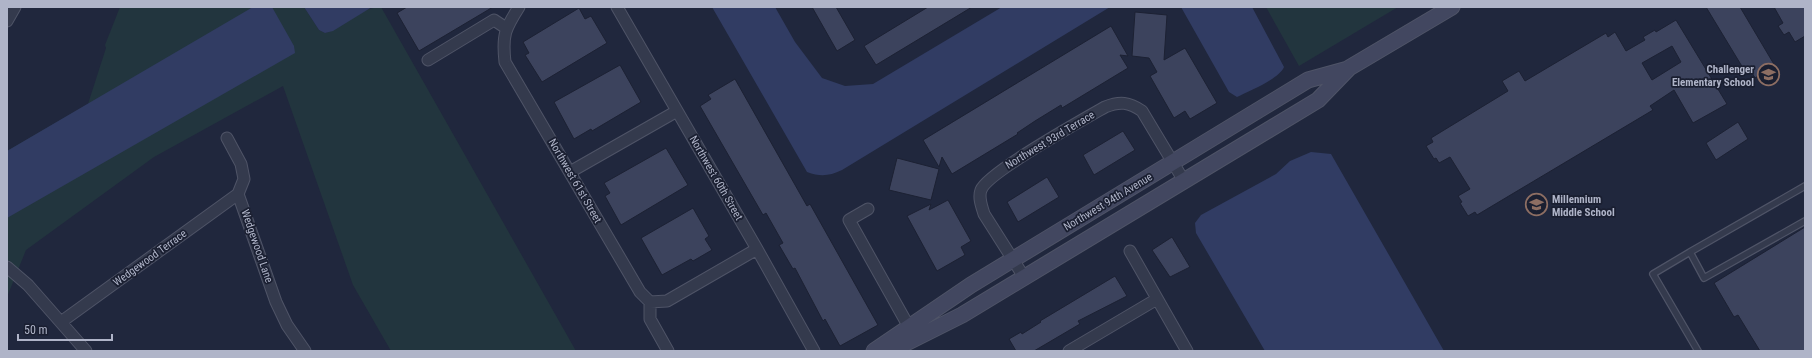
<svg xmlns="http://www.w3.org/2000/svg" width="1812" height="358" font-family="'Roboto Condensed',sans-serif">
<rect width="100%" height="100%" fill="#20273d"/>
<path fill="#22353e" d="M120,7H304L319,30L325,33C345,28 360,7 381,7L576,351H391L353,285L283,86L154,157L26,250L7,297V151L88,104L106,48L105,45Z
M1266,7H1398L1299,66Z"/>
<path fill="#313c63" d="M253,7H272L294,46L295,53L7,218V151Z
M304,7H372L333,31L325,33L319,30Z
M712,7H775L795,42L822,78L845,86L873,84L1002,7H1110L842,170C829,176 821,177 807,172Z
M1181,7H1252L1284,67C1279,79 1249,91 1237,97L1229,92Z
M1311,152L1331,154L1444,351H1265L1196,233L1195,223L1201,215L1276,174L1290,161Z"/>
<path fill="#3c435d" stroke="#1c2133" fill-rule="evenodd" d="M407,7H493L419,51L397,13Z
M812,7H836L855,40L837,51Z
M928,7H972L876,65L864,46Z
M1706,7H1740L1775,66L1755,78L1751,71L1746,73Z
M1774,7H1805V36L1795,42L1789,32L1784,35L1778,26L1783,23Z
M579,8L585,19L591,16L607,43L542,82L525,55L529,53L523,42Z
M1135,12L1167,15L1164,60L1185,48L1217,103L1190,119L1185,111L1174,118L1150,76L1157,72L1149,58L1132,56Z
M1676,20L1727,104L1693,123L1674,90L1650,106L1653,110L1477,215L1475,212L1468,216L1460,203L1462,202L1458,196L1470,189L1450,157L1439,163L1436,158L1434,159L1426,146L1433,142L1431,138L1508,91L1502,81L1519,71L1525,81L1606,33L1608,37L1615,32L1626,51L1645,40L1643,37L1655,30L1656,32ZM1672,46L1681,62L1652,80L1642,63Z
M1111,26L1128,56L1120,55L1128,68L1062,108L1061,105L1035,121L1017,133L1018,134L952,174L942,157L939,167L923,140Z
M620,65L641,102L592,131L591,129L574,139L554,102Z
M735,79L807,206L810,204L878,325L840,346L825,319L823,321L795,268L793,269L779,245L783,243L766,213L763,215L700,106L711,99L708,95Z
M1738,122L1748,139L1716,160L1706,143Z
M1123,131L1135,150L1094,175L1083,155Z
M666,148L688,185L621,225L605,196L610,193L604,183Z
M897,158L939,169L931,200L889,190Z
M1047,177L1059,197L1018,222L1007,202Z
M948,200L971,241L961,247L965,255L937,271L907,216L931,204L929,210Z
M693,208L709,236L705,239L712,250L693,261L691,259L662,275L641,238Z
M1805,227V351H1760L1738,315L1734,317L1714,283Z
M1172,237L1190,267L1170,277L1152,250Z
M1115,276L1127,296L1078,321L1080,324L1034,351H1016L1009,339L1021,332L1022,334L1041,322L1040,321Z"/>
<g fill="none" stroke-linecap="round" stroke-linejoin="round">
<defs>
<path id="lane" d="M1805,186L1690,252L1704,278L1805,221
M1690,252L1653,274L1698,351"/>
<path id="street" d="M519,7C505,29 502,35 505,62L640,292L650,302V319L668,351
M617,7L757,249L814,351
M7,21L15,7
M428,60L494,20L506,28
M227,138L241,164L244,179L238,194L276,302L287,325L305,351
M570,172L677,111
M868,209L849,220L909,327
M1130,251L1187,351
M7,267L28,285L86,351
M1024,277L984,214C982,207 978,198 981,190C987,173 1084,119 1105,107C1120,101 1129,102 1142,111L1184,181
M650,302L667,301L757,249
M61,322L238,194
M1069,351L1157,299"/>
<path id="secondary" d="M874,351L971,285L1308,80L1348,69
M890,351L962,315L1318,100L1349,68L1452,7"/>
</defs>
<use href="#lane" stroke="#4f5467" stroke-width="8"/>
<use href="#street" stroke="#4f5467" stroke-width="13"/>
<use href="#secondary" stroke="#4f5467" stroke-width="17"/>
<use href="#lane" stroke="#343a4d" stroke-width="5.5"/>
<use href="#street" stroke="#343a4d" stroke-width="11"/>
<use href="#secondary" stroke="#424760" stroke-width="15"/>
</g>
<defs>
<symbol id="school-ring" viewBox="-11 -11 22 22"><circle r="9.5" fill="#1a1f31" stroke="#8d6e63" stroke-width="1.5"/><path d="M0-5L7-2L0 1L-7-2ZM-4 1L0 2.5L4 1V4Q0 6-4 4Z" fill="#8d6e63"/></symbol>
</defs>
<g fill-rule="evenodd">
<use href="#school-ring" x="1756" y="62" width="25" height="25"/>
<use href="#school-ring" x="1524" y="192" width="25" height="25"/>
</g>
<g text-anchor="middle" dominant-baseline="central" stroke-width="3.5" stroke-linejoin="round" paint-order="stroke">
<g font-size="11" font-weight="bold" fill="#afb4c8" stroke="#1a1f31" text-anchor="end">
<text x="1754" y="69">Challenger<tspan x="1754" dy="13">Elementary School</tspan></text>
<text x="1552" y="199" text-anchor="start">Millennium<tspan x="1552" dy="13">Middle School</tspan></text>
</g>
<g font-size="11" fill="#afb4c8" stroke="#1a1f31">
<text transform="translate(1050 140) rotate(-31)">Northwest 93rd Terrace</text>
<text transform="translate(716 178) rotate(60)">Northwest 60th Street</text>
<text transform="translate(575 181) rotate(60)">Northwest 61st Street</text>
<text transform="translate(1108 202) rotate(-31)">Northwest 94th Avenue</text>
<text transform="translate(257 246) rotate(71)">Wedgewood Lane</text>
<text transform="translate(150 258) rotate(-36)">Wedgewood Terrace</text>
</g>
</g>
<rect width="1812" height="358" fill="none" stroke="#afb4c8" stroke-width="16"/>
<path d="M18 334v6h94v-6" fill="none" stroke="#afb4c8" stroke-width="2"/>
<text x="24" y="334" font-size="12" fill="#afb4c8" stroke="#1a1f31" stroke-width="3" paint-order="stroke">50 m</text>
</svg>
